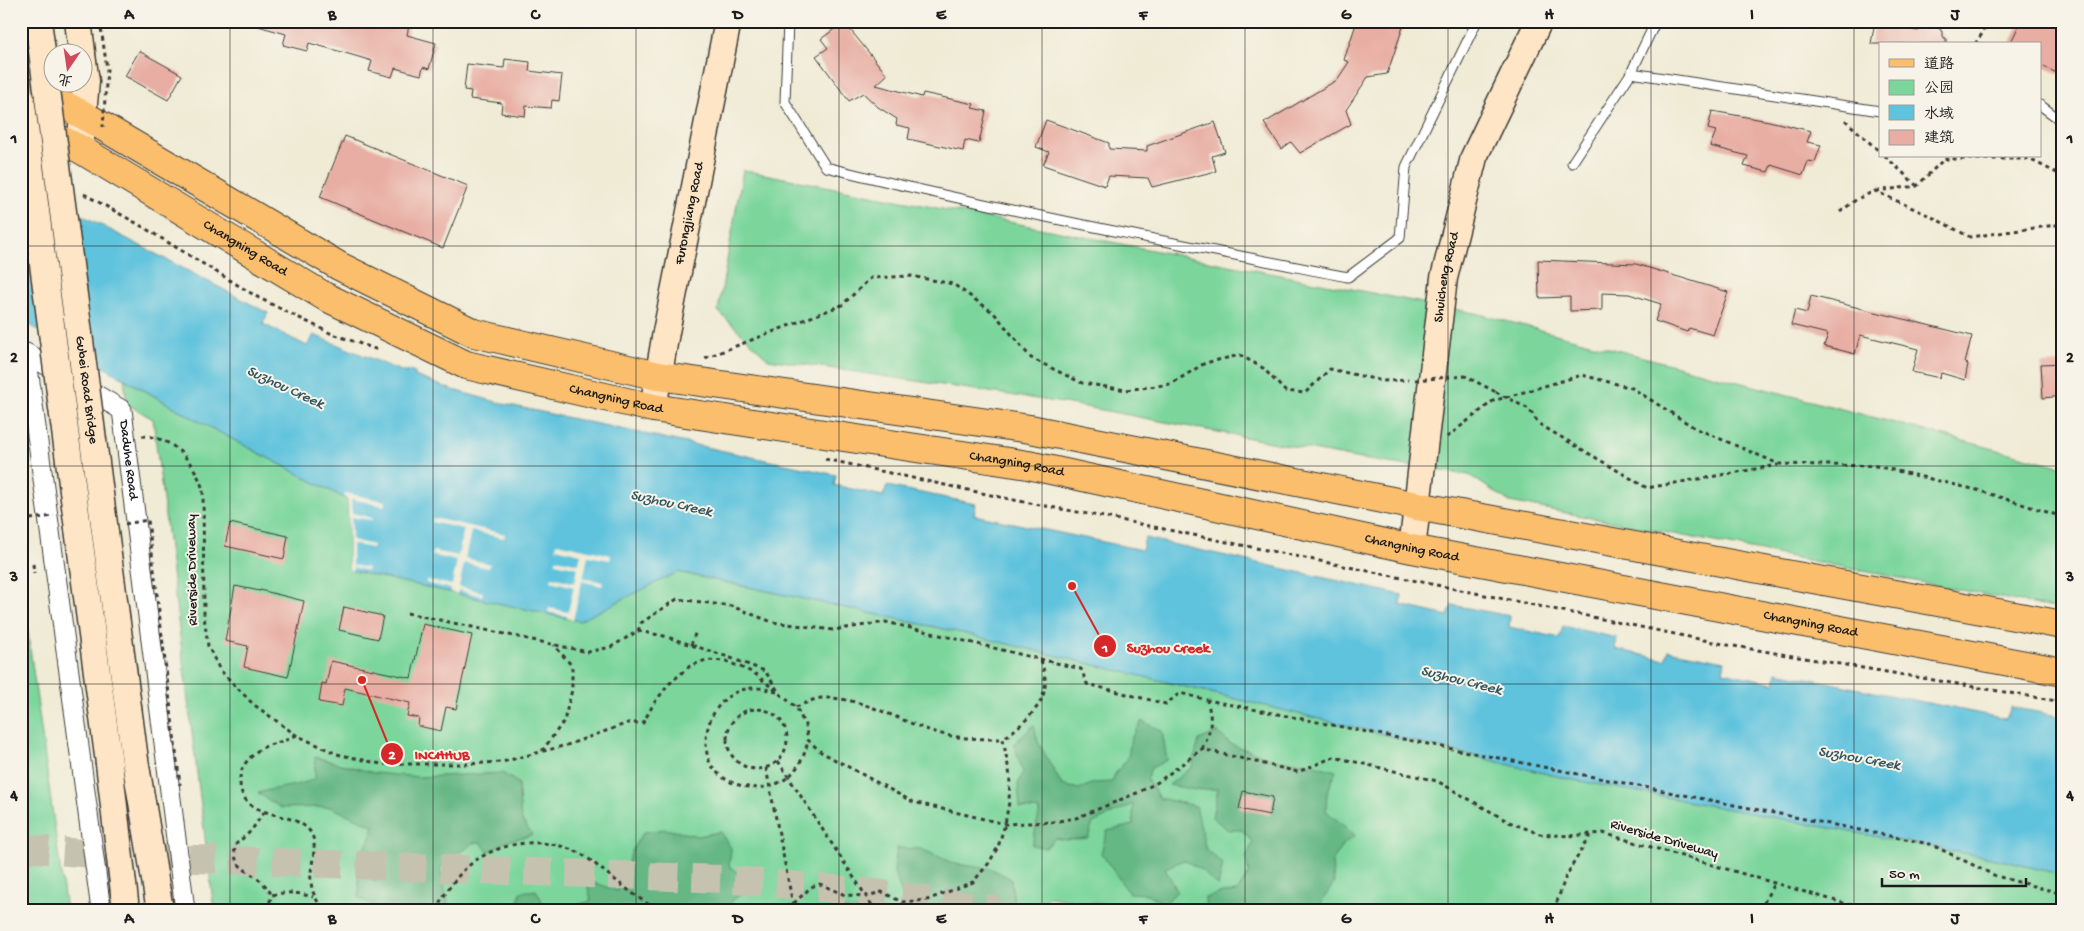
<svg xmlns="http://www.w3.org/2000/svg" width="2084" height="931" font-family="'Gochi Hand','LXGW WenKai TC',sans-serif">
<rect width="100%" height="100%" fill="#f7f3e8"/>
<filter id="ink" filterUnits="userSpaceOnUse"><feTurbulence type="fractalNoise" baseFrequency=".02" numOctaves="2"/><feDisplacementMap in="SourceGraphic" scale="10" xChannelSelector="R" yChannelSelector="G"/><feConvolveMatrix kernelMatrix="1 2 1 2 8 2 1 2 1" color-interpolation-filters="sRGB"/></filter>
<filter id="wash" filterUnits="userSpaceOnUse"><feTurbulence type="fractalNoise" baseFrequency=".0096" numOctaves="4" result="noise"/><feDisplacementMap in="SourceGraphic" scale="20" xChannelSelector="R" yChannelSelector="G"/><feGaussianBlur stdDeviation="1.12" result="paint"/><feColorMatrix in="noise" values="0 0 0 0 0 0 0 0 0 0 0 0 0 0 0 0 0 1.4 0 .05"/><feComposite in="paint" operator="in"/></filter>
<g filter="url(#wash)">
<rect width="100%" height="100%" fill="#f0ebd5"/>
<path fill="#7cd69c" stroke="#4c795c" d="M743,170L1479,314L2063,467V610L1510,502L1469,475L1355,458L1070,404L768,359L718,311Z
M124,379L200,422L348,500L350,570L579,621L677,572L958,632L1569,779L2001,860L2063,875V910H1146L1049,897L1031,910H214L153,419L127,404Z
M21,583L66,910H21Z"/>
<path fill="#65b784" stroke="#406a50" d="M1142,721L1162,731L1167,760L1151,768L1147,779L1159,798L1196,806L1206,850L1223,864L1218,886L1201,870L1184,860L1165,868L1177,891L1165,904L1147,894L1129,893L1101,853L1107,831L1133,825V804L1093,823L1088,838L1066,840L1055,838L1046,848L1032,845L1040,810L1020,808L1018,784L1023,773L1014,744L1034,725L1038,742L1062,785L1079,789L1094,783L1112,782L1115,774L1128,758L1131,738Z
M1218,732L1230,744L1276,760L1306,763L1336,771L1327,793L1326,811L1355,835L1342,845L1332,863L1334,883L1322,901L1321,910H1206L1205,898L1222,893L1237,892L1249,873L1246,858L1253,842L1242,830H1228L1212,817L1218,789L1195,790L1169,785L1192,767L1199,740Z
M315,757L374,773L420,777L502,773L518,783L521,819L532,835L507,841L488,852L481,842L472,843L466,849L450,856L440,868L449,908L447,910H378L377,907L359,898C360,887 357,875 359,865C362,850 371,840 374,826L330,807L281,808L258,793C277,787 296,787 315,779Z
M665,829L698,836L720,832L731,848L729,867L746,877L743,893L734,899L726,910H560L591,901L587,883L599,884L617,891C626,871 630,847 644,832Z
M897,848L921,849L955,864L992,869L1011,879L1014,904L1009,910H908L894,872Z
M536,890L544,905L554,910H506L516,908L521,892Z"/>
<path fill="#5fc3dd" stroke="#3e707c" d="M21,183L268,313L263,324L307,346L314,335L406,373L408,370L415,373V376L453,390L504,404L836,475L834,485L883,496L887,486L976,504L974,515L1142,550L1145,538L1402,595L1400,605L1448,616L1452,605L1510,616L1509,627L1560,638L1563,626L1617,638L1615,649L1665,660L1668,650L1725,661L1723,672L1774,683L1777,672L2006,719L2011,707L2063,717V875L2001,860L1569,779L958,632L678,572L579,621L349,570L348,500L200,422L21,320Z"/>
<path fill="#f0ebd5" d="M345,493L385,501L384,506L351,499L352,513L372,518V520L351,517L352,540L373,545L372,548L352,544V565L368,568L367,571L353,567L352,571L349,570L348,500L345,498Z
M433,518L505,534L504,538L471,531L465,558L490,564L489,568L464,563L459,587L483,592L482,596L458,590L457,594L450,592L451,589L426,583V580L452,585L457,561L432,555L433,551L458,556L464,529L432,522Z
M557,543L611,555L610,560L588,556L583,578L603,582L602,586L582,581L573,620L567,618V616L548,612L549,608L568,612L574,587L551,581L552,577L575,583L578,568L556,563V559L579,564L581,554L556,548Z"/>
<g id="blocks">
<path fill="#e8ada3" d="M258,21H360L383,27L385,21H393L409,25L407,35L436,43L429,69L423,67L421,75L395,68L392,77L369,71L372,61L342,52L309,43L307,51L283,45L286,34L258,26Z
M1357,21H1405L1387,74L1368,77L1346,110L1351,124L1300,153L1291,142L1282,149L1264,123L1337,80L1349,62L1344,60Z
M1875,21L1918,31L1925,25H1934L1941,30L1944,38H1946V44H1871Z
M2021,21H2063V76L2040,65V44H2010Z
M844,22L887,75L876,85L922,97L923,93L974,104L972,108L986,111L979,143L965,140L963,151L908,139L910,128L896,125L897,119L878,107L863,93L849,101L816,56L828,48L821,39Z
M139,51L182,75L168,100L125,76Z
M505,59L530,62L529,71L562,75L559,101L552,100L551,108L526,106L525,116L501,113L502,103L470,99L471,91L464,90L467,64L504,68Z
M1712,111L1769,121L1811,131L1807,142L1821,145L1815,162L1808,161L1803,175L1771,165L1768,172L1744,166L1748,156L1710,146L1716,131L1708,129Z
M1046,120L1109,143V149L1147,151V146L1215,122L1225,152L1212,156L1216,171L1152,187L1148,178L1109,176L1105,186L1043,165L1049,152L1036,147Z
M345,136L468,186L443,248L320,197Z
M1538,260L1636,264L1728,292L1713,335L1689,328L1687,332L1655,321L1661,304L1629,294L1602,293V310L1570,311V297L1539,298Z
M1811,296L1972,336L1965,363L1968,364L1965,380L1941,373L1940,378L1912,372L1918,349L1860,335L1855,354L1824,346L1828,334L1791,325L1795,310L1807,313Z
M2063,363V396L2043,398L2041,364Z
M230,523L288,536L284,559L225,546Z
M235,586L260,591V590L304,601L288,677L244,667L248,646L225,641Z
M344,607L383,616L378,639L339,630Z
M423,624L472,635L456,709L446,707L441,731L418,726L419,718L407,716L410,703L345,688L342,706L319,702L322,683L326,684L331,661L411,678Z
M1243,791L1273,797L1270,815L1239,809Z"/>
</g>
</g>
<g filter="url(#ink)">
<use href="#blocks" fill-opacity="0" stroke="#3c3b38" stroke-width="1"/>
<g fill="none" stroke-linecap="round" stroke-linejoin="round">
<path stroke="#c6c2b0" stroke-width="28" stroke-dasharray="28 14" stroke-linecap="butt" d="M21,848L117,856L722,879L867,892L998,910"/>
<defs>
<path id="lane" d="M788,21L785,102L826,167C998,210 1173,243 1348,277L1400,238L1406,167L1477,21
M1631,73L1880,111
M2040,105L2063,122
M1572,163L1631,73L1656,21"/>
<g id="street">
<path id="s1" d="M101,910L26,353L122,410L185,910"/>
</g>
<g id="secondary">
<path d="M78,21L82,52"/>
<path d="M80,149L86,81L82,55"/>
<path id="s2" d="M653,408L666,332L728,21"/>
<path id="s3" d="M1412,549L1444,278L1474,157L1539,21"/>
<path d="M135,760L160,910"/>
<path d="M109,763L126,910"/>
</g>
<g id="primary">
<path d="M21,83L85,116L339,266L474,333L658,376L1030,429L1417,506L2063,625"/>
<path id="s4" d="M21,121L80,149L324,296L466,365L653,408L1028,465L1412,549L2063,672"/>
</g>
</defs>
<use href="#lane" stroke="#3c3b38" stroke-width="11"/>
<use href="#street" stroke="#3c3b38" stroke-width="21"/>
<use href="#secondary" stroke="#3c3b38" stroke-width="29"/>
<use href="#primary" stroke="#3c3b38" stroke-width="30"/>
<path stroke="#3c3b38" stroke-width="3" stroke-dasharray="4 4" stroke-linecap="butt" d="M1975,44L1984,31L1983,21
M1845,120L1880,152
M1885,156L1917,186
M1876,191L1917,186L1944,159H2029L2063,176
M84,194L138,224L259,298L330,333L378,350
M1840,212L1857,199L1875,191L1928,215L1970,237L2063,224
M705,358L842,305L871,278L911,276L953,284L994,313L1031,358L1082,383L1126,390L1171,384L1205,363L1240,355L1263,368L1285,391L1305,393L1330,369L1383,381L1409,380
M1455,377L1465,376L1496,392
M1517,403L1529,409L1539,424L1647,488L1778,465
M142,436C172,436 195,462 203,490L204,616L208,646L220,670L253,704L296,735L337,754L381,764H467L502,762L567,745L628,723H643L654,703L670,683L690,666L706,660L726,661L754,673L796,707L805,725L808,740L821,752L913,802L1005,824L1053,822L1076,818L1137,793L1158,782L1202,749L1298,772L1334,757L1437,781L1509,822L1540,834L1569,836L1603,833L1867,910
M1447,437L1493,401L1582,375L1632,388L1695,428L1779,464L1876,466L1977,490L2063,517
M825,459L1014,500L1125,521L1728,645L2063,702
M33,564L34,573
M407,613L588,652L611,647L638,631L641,623L677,599L731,606L772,622L833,630L886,622L1081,669L1087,684L1166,704L1180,693L1207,700L1930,844L1996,876L2063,894
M638,631L664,636L728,657L765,671L778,691
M691,645L696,631
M777,692C771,691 764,688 758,688C721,686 699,725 708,758C716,783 753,794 776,784C795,776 804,760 808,740
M796,707C804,704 813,699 821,698C862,696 900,722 938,733C959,739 982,739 1003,739
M727 739a30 30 0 1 1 60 0a30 30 0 1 1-60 0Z
M296,735C283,744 267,742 255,753C245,762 239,770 240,783C242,822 295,808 311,833C319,846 309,867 311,882C312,893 317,901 323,910
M1202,749C1211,733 1213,719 1207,701
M542,751L564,721L572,690V666L554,645
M778,761L875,910
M766,768L794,910
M264,812L251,831L235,845C232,868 247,869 262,882C266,886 269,891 272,895
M267,910L272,895C287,891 299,893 313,897
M435,910C443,897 451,884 461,873C491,841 543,834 581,854C589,858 597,866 605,872C622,885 639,899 657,910
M771,910L792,905L811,887L820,884L845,895L866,896L882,892L902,902L927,900L973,882L989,863L998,847L1005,824L1009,802L1010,776L1003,739C1021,725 1048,705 1045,679C1045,672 1042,666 1041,659
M1554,910L1566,876L1591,834
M1760,910L1774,883"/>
<use href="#lane" stroke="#fff" stroke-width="9"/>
<use href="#street" stroke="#fff" stroke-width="19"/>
<use href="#secondary" stroke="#fde5c5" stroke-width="26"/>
<use href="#primary" stroke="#fabe6d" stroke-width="28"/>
<defs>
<g id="secondary-bridge">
<path id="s5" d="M38,21L135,760"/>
<path d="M21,98L109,763"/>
</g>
</defs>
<use href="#secondary-bridge" stroke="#3c3b38" stroke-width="29" stroke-linecap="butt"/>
<path stroke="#3c3b38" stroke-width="3" stroke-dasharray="4 4" stroke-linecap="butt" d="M100,21L107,69L103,127
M1415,380L1450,377
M1496,392L1517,403
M30,519L54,516
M125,524L148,520L180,785"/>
<use href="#secondary-bridge" stroke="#fde5c5" stroke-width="26"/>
</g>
</g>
<path fill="none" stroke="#1c1c1c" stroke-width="1" stroke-opacity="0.55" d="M230,21V910M433,21V910M636,21V910M839,21V910M1042,21V910M1245,21V910M1448,21V910M1651,21V910M1854,21V910M21,246H2063M21,466H2063M21,684H2063"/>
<g text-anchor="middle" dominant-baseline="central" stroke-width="4" stroke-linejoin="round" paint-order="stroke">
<g font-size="14" fill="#1c1c1c" stroke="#f7f3e8">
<text stroke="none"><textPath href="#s2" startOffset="198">Furongjiang Road</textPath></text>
<text stroke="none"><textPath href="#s4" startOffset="258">Changning Road</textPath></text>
<text stroke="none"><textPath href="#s3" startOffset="274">Shuicheng Road</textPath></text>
<text stroke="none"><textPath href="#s5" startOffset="372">Gubei Road Bridge</textPath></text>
<text stroke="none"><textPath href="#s4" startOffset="662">Changning Road</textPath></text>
<text stroke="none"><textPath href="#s1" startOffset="724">Daduhe Road</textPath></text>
<text stroke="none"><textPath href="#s4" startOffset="1068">Changning Road</textPath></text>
<text stroke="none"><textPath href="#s4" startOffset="1472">Changning Road</textPath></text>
<text transform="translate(193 570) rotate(-91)">Riverside Driveway</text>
<text stroke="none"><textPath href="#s4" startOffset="1878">Changning Road</textPath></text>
<text transform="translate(1664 840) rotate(16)">Riverside Driveway</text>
</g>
<g font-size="15" font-style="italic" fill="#335660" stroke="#f7f3e8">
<text transform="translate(285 388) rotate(25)">Suzhou Creek</text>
<text transform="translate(671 504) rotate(12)">Suzhou Creek</text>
<text transform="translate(1461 681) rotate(14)">Suzhou Creek</text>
<text transform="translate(1859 759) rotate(10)">Suzhou Creek</text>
</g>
</g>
<path fill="none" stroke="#d62828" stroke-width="2" d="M1072 586L1105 646M362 680L392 754"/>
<g fill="#d62828" stroke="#f7f3e8" stroke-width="2">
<circle cx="1072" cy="586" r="5"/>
<circle cx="362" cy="680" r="5"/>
<circle cx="1105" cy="646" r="12"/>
<circle cx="392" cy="754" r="12"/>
</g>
<g font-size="15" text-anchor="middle" font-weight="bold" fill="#fff">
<text x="1105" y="652">1</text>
<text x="392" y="759">2</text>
</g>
<g font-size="15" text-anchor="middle" font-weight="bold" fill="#d62828" stroke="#f7f3e8" stroke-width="4" stroke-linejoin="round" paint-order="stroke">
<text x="1168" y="652">Suzhou Creek</text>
<text x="442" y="759">INCHHUB</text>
</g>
<rect width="2084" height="931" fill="none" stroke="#f7f3e8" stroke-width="55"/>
<rect x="1879" y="42" width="162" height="115" fill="#f7f3e8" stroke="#9f9d96"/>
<rect x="1889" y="59" width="25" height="8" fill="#fabe6d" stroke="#9f9d96"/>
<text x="1924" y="68" font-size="15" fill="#1c1c1c">道路</text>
<rect x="1889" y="80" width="25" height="15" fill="#7cd69c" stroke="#9f9d96"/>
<text x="1924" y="92" font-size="15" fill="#1c1c1c">公园</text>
<rect x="1889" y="105" width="25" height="15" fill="#5fc3dd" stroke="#9f9d96"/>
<text x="1924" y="118" font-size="15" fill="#1c1c1c">水域</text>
<rect x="1889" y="130" width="25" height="15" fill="#e8ada3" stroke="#9f9d96"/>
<text x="1924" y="142" font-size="15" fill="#1c1c1c">建筑</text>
<g transform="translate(68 68) rotate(193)"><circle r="24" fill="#f7f3e8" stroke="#9f9d96"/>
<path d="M0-4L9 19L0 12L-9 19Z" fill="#d1495b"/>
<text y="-8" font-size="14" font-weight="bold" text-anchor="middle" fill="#1c1c1c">北</text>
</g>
<path d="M1882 878v8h144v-8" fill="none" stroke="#1c1c1c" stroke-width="2.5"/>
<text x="1889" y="878" font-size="15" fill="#1c1c1c" stroke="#f7f3e8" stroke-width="4" paint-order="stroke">50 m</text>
<rect x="28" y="28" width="2028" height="876" fill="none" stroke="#1c1c1c" stroke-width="2"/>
<g font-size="16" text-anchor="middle" font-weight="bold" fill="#1c1c1c">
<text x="129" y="19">A</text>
<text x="332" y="19">B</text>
<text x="535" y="19">C</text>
<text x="738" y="19">D</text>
<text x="941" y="19">E</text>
<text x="1143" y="19">F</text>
<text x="1346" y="19">G</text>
<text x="1549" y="19">H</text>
<text x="1752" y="19">I</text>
<text x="1955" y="19">J</text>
<text x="14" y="143">1</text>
<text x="2070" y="143">1</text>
<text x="14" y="362">2</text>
<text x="2070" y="362">2</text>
<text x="14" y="581">3</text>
<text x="2070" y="581">3</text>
<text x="14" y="800">4</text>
<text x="2070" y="800">4</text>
<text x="129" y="923">A</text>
<text x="332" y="923">B</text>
<text x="535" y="923">C</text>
<text x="738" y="923">D</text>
<text x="941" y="923">E</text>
<text x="1143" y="923">F</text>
<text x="1346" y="923">G</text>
<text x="1549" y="923">H</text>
<text x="1752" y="923">I</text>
<text x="1955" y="923">J</text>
</g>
</svg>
